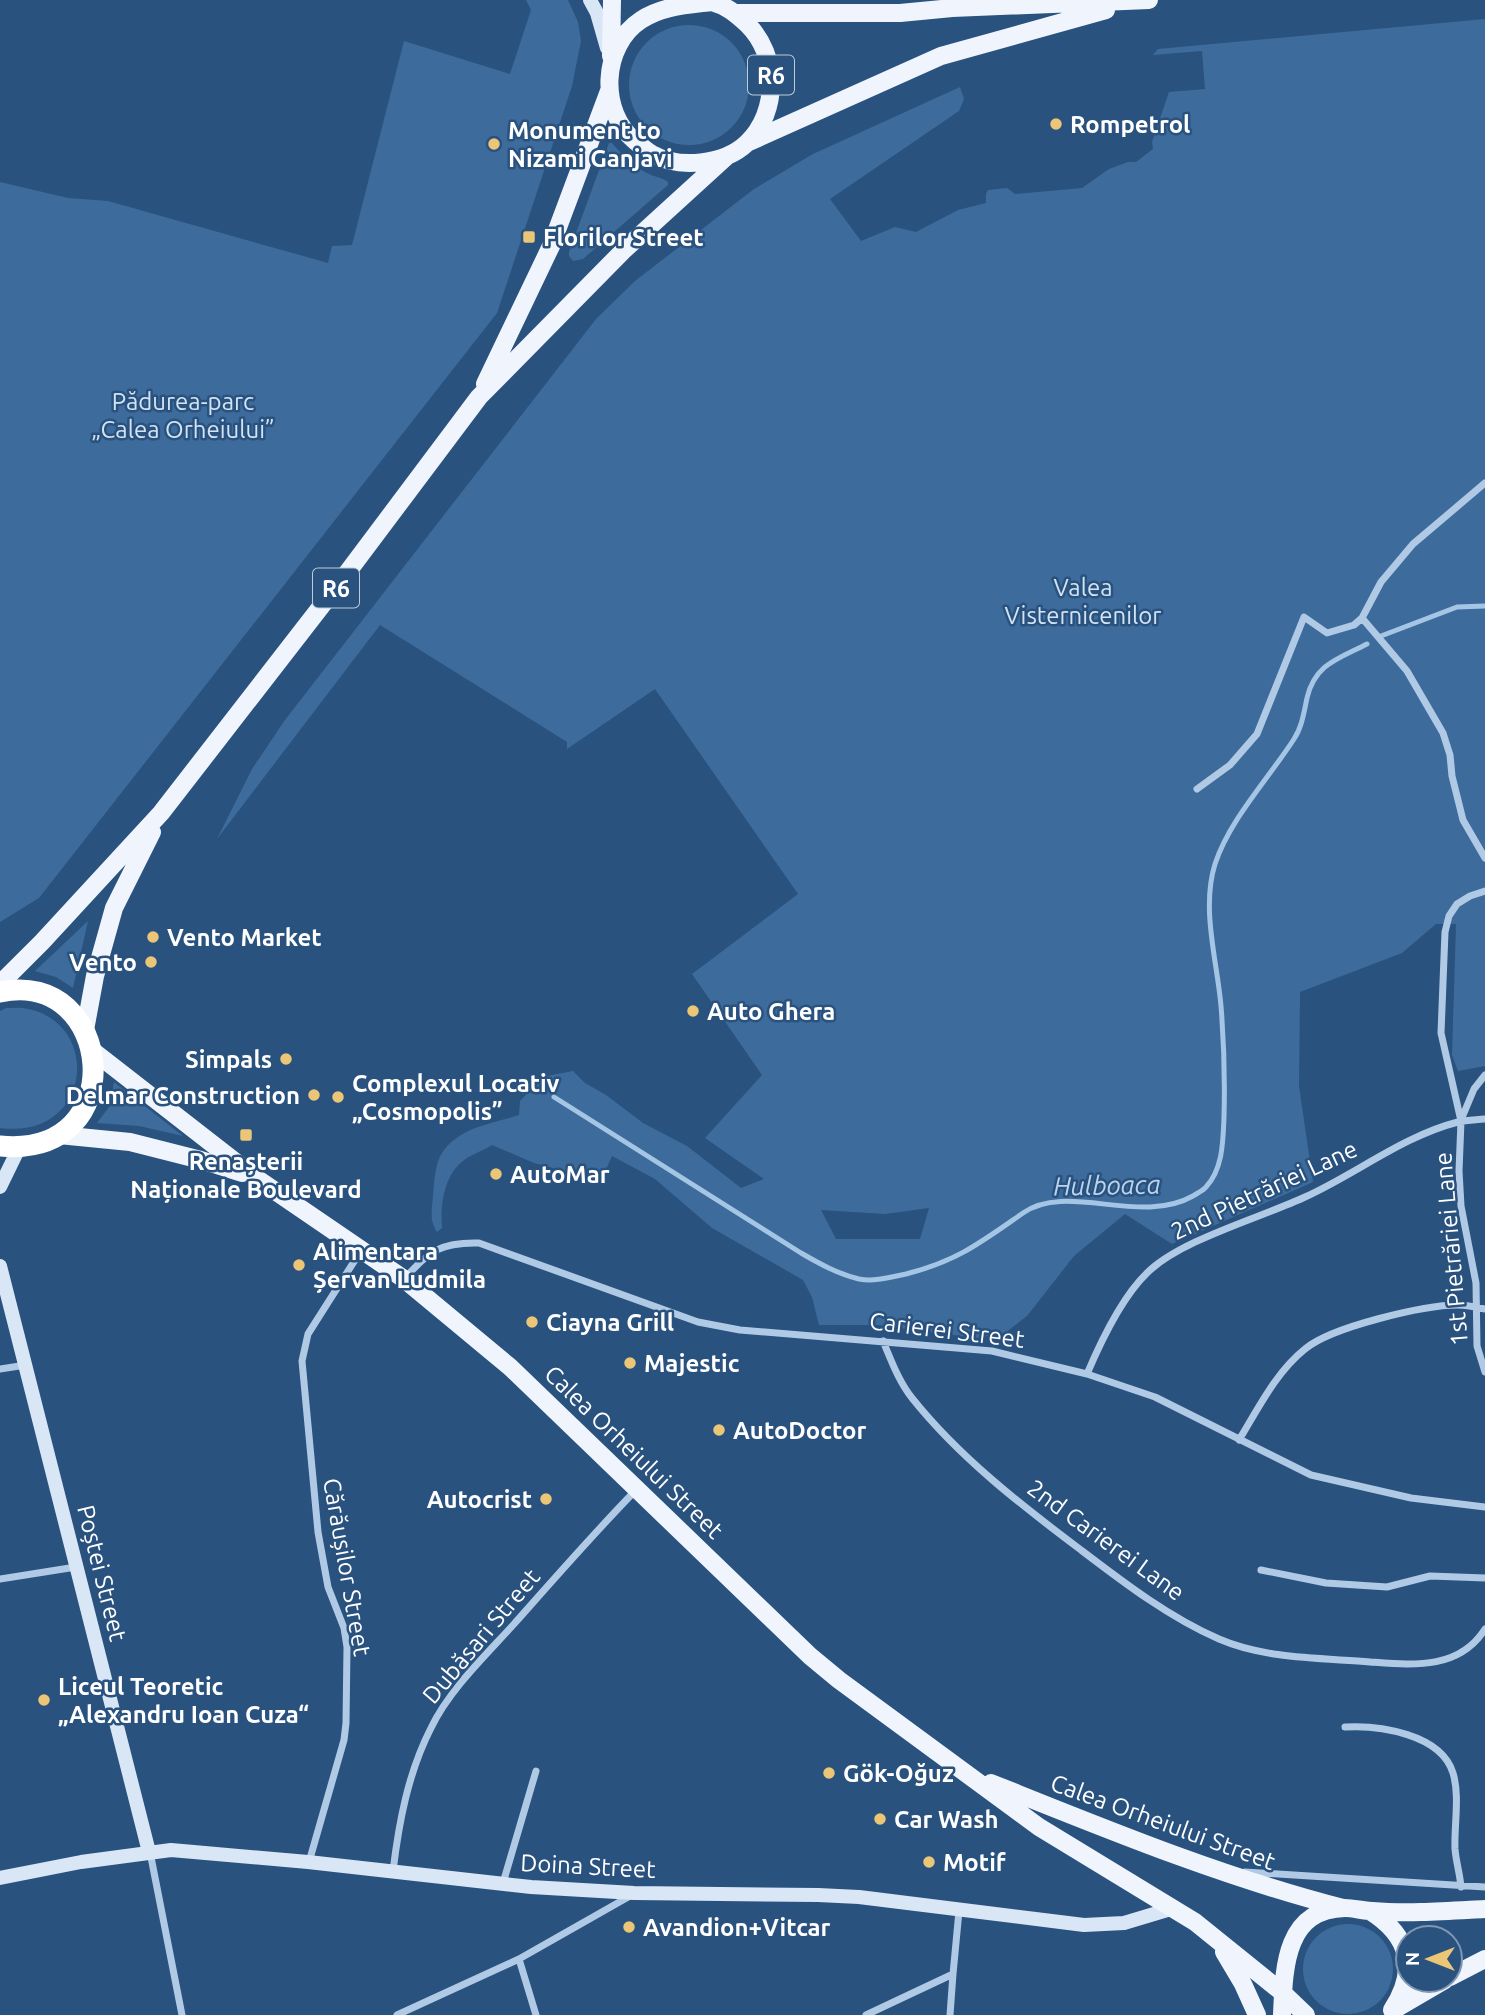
<svg xmlns="http://www.w3.org/2000/svg" width="1485" height="2015" font-family="Ubuntu,sans-serif">
<rect width="100%" height="100%" fill="#29527f"/>
<path fill="#3d6c9c" fill-rule="evenodd" d="M526,0H568L578,22L581,41L572,86L497,313L39,898L0,922V182L68,198L108,201L328,263L332,246L352,245L404,41L510,74L531,10Z
M1485,19V1066L1458,1071L1452,1055L1456,924H1436L1402,953L1300,992L1299,1086L1313,1182L1172,1244L1125,1214L1074,1256L1027,1316L1005,1333L976,1338L878,1325H819L812,1297L803,1280L712,1228L655,1179L612,1156L601,1181L534,1163L492,1145C483,1151 470,1155 463,1161C444,1175 440,1206 442,1228L437,1232C429,1220 432,1210 433,1196C434,1184 435,1163 442,1153C459,1127 492,1124 519,1115L520,1101L542,1077L573,1071L585,1083L606,1095L643,1123L687,1146L741,1188L764,1179L705,1138L762,1075L692,974L798,894L655,689L567,749V742L380,625L217,839L252,769L285,720L596,319L635,281L754,189L813,154L960,87L964,99L959,111L830,199L861,241L895,227L916,232L958,210L986,203V194L988,190L1007,188L1015,194L1082,188L1109,169L1128,162H1136L1153,149L1152,142L1169,92L1205,89L1202,51L1153,55L1158,49ZM929,1208L920,1239H836L821,1210L885,1214Z
M629 85a60 60 0 1 1 120 0a60 60 0 1 1-120 0Z
M609,143H612C622,155 633,166 647,173C654,177 661,177 668,182V185L583,259L573,261L569,256V252Z
M88,921L73,988L56,977L35,971Z
M6,1008C13,1008 21,1007 28,1009C102,1024 92,1140 0,1128V1011Z
M114,1082L183,1136L139,1126L97,1123L109,1107Z
M1303 1969a45 45 0 1 1 90 0a45 45 0 1 1-90 0Z"/>
<g fill="none" stroke-linecap="round" stroke-linejoin="round">
<path stroke="#a5c5e5" stroke-width="5" d="M1381,636L1457,607L1485,606
M554,1097L801,1253C820,1264 838,1274 859,1279C875,1282 891,1277 906,1274C957,1261 980,1243 1023,1213C1067,1182 1140,1226 1193,1196C1197,1193 1203,1191 1206,1187C1223,1169 1223,1141 1224,1117C1225,1080 1224,1043 1221,1006C1217,960 1201,909 1215,864C1230,819 1269,778 1294,739C1302,727 1304,712 1307,698C1315,664 1338,659 1367,644"/>
<path stroke="#b0cae5" stroke-width="7" d="M1362,618L1407,671L1443,733L1450,755L1452,776L1463,820L1485,858
M1197,789L1230,765L1257,734L1304,617L1327,633L1354,625L1362,618L1381,582L1413,544L1485,483
M1485,891L1470,896L1457,904L1449,916L1445,932L1441,1033L1461,1121L1459,1171L1461,1206L1476,1283L1477,1346L1485,1372
M1461,1120L1474,1089L1485,1075
M405,1278C429,1251 441,1242 479,1243L698,1322L740,1330L992,1351L1087,1374L1155,1397L1311,1475L1411,1498L1485,1507
M883,1341C891,1360 899,1382 912,1398C959,1457 1021,1505 1081,1550C1123,1582 1170,1618 1219,1639C1265,1659 1321,1658 1370,1662C1413,1665 1459,1670 1485,1629
M0,1369L26,1365
M1087,1374C1101,1341 1121,1298 1147,1273C1180,1240 1260,1218 1305,1197C1356,1174 1403,1136 1458,1122C1467,1120 1476,1120 1485,1119
M1239,1440C1258,1409 1276,1372 1305,1349C1331,1327 1424,1305 1458,1305C1467,1305 1476,1307 1485,1309
M1261,1570L1326,1583L1387,1587L1430,1576L1485,1578
M0,1579L76,1567
M1345,1727C1379,1725 1441,1734 1453,1773C1460,1796 1454,1825 1455,1849C1456,1862 1460,1874 1461,1887
M150,1852L182,2015
M309,1862L344,1740L346,1723L347,1647L344,1628L328,1587L318,1532L302,1361L308,1334L362,1249
M393,1871C399,1822 408,1773 431,1728C449,1690 486,1655 514,1624C554,1579 594,1533 636,1490
M1245,1872L1485,1887
M503,1883L536,1771
M519,1959L536,2015
M397,2015L519,1959L630,1896
M866,2015L953,1974L959,1911
M950,2015L953,1974"/>
<path stroke="#d9e6f5" stroke-width="14" d="M590,0L597,13L607,48
M0,1187L19,1148
M0,1266L149,1852
M0,1878L81,1862L171,1850L308,1862L531,1887L634,1893L818,1895L859,1897L1084,1925L1124,1923L1174,1908"/>
<path stroke="#f0f5fd" stroke-width="18" d="M712,2C727,6 736,14 747,24C779,55 779,112 747,143C724,165 679,169 652,154C646,151 640,145 635,141C599,112 601,46 641,20C662,6 687,5 712,2Z
M735,13H900L952,8L1149,0
M611,56L612,0
M749,142L941,56L1106,10
M485,384L551,246L609,91
M0,984L42,942L161,813L347,573L479,397L625,249L727,156
M85,1030L95,976L114,908L152,832
M93,1051L256,1178L404,1279L510,1367L810,1656L839,1680L1039,1827L1195,1922L1283,1993L1306,2015
M59,1135L130,1142L201,1160L242,1173
M991,1783C1106,1829 1222,1877 1343,1908
M1370,1911C1410,1936 1418,1970 1392,2010
M1224,1952L1243,1984L1257,2015
M1450,1977L1485,1959
M1397,2008L1445,1980
M1282,2015C1284,1970 1284,1909 1345,1908C1354,1908 1363,1911 1372,1911C1409,1914 1448,1911 1485,1909"/>
<path stroke="#fff" stroke-width="21" d="M0,992C114,968 134,1159 0,1146"/>
</g>
<g fill="#ecc677" stroke="#29527f" stroke-width="2.5">
<circle cx="1056" cy="124" r="7"/>
<circle cx="494" cy="144" r="7"/>
<rect x="522" y="230" width="14" height="14" rx="3.5"/>
<circle cx="153" cy="937" r="7"/>
<circle cx="151" cy="962" r="7"/>
<circle cx="693" cy="1011" r="7"/>
<circle cx="286" cy="1059" r="7"/>
<circle cx="314" cy="1095" r="7"/>
<circle cx="338" cy="1097" r="7"/>
<rect x="239" y="1128" width="14" height="14" rx="3.5"/>
<circle cx="496" cy="1174" r="7"/>
<circle cx="299" cy="1265" r="7"/>
<circle cx="532" cy="1322" r="7"/>
<circle cx="630" cy="1363" r="7"/>
<circle cx="719" cy="1430" r="7"/>
<circle cx="546" cy="1499" r="7"/>
<circle cx="44" cy="1700" r="7"/>
<circle cx="829" cy="1773" r="7"/>
<circle cx="880" cy="1819" r="7"/>
<circle cx="929" cy="1862" r="7"/>
<circle cx="629" cy="1927" r="7"/>
</g>
<g text-anchor="middle" dominant-baseline="central" stroke-width="5" stroke-linejoin="round" paint-order="stroke">
<g fill="#29527f" stroke="#bfcbd9" stroke-width="2">
<rect x="748" y="55.5" width="46" height="39" rx="5"/>
<rect x="313" y="568.5" width="46" height="39" rx="5"/>
</g>
<g font-size="23" font-weight="bold" fill="#fff">
<text x="771" y="75">R6</text>
<text x="336" y="588">R6</text>
</g>
<g font-size="24" font-weight="bold" fill="#fff" stroke="#29527f" text-anchor="start">
<text x="1070" y="124">Rompetrol</text>
<text x="508" y="130">Monument to<tspan x="508" dy="28">Nizami Ganjavi</tspan></text>
<text x="543" y="237">Florilor Street</text>
<text x="167" y="937">Vento Market</text>
<text x="137" y="962" text-anchor="end">Vento</text>
<text x="707" y="1011">Auto Ghera</text>
<text x="272" y="1059" text-anchor="end">Simpals</text>
<text x="352" y="1083">Complexul Locativ<tspan x="352" dy="28">„Cosmopolis”</tspan></text>
<text x="300" y="1095" text-anchor="end">Delmar Construction</text>
<text x="246" y="1161" text-anchor="middle">Renașterii<tspan x="246" dy="28">Naționale Boulevard</tspan></text>
<text x="510" y="1174">AutoMar</text>
<text x="313" y="1251">Alimentara<tspan x="313" dy="28">Șervan Ludmila</tspan></text>
<text x="546" y="1322">Ciayna Grill</text>
<text x="644" y="1363">Majestic</text>
<text x="733" y="1430">AutoDoctor</text>
<text x="532" y="1499" text-anchor="end">Autocrist</text>
<text x="58" y="1686">Liceul Teoretic<tspan x="58" dy="28">„Alexandru Ioan Cuza“</tspan></text>
<text x="843" y="1773">Gök-Oğuz</text>
<text x="894" y="1819">Car Wash</text>
<text x="943" y="1862">Motif</text>
<text x="643" y="1927">Avandion+Vitcar</text>
</g>
<g font-size="24" fill="#d2e3f4" stroke="#29527f">
<text x="183" y="401">Pădurea-parc<tspan x="183" dy="28">„Calea Orheiului”</tspan></text>
<text x="1083" y="587">Valea<tspan x="1083" dy="28">Visternicenilor</tspan></text>
</g>
<g font-size="24" fill="#fff" stroke="#29527f">
<text transform="translate(1264 1190) rotate(-25)">2nd Pietrăriei Lane</text>
<text transform="translate(1451 1249) rotate(-95)">1st Pietrăriei Lane</text>
<text transform="translate(947 1330) rotate(7)">Carierei Street</text>
<text transform="translate(634 1452) rotate(44)">Calea Orheiului Street</text>
<text transform="translate(1106 1540) rotate(36)">2nd Carierei Lane</text>
<text transform="translate(347 1567) rotate(80)">Cărăușilor Street</text>
<text transform="translate(102 1573) rotate(76)">Poștei Street</text>
<text transform="translate(481 1636) rotate(-50)">Dubăsari Street</text>
<text transform="translate(1163 1822) rotate(20)">Calea Orheiului Street</text>
<text transform="translate(588 1866) rotate(3)">Doina Street</text>
</g>
<g font-size="26" font-style="italic" fill="#bbd4ed" stroke="#29527f">
<text transform="translate(1107 1185) rotate(-1)">Hulboaca</text>
</g>
</g>
<g transform="translate(1429 1959) rotate(270)"><circle r="33" fill="#29527f" stroke="#7f97b2" stroke-width="2"/>
<path d="M0-5L12 26L0 18L-12 26Z" fill="#ecc677"/>
<text y="-10" font-size="19" font-weight="bold" text-anchor="middle" fill="#ffffff">N</text>
</g>
</svg>
